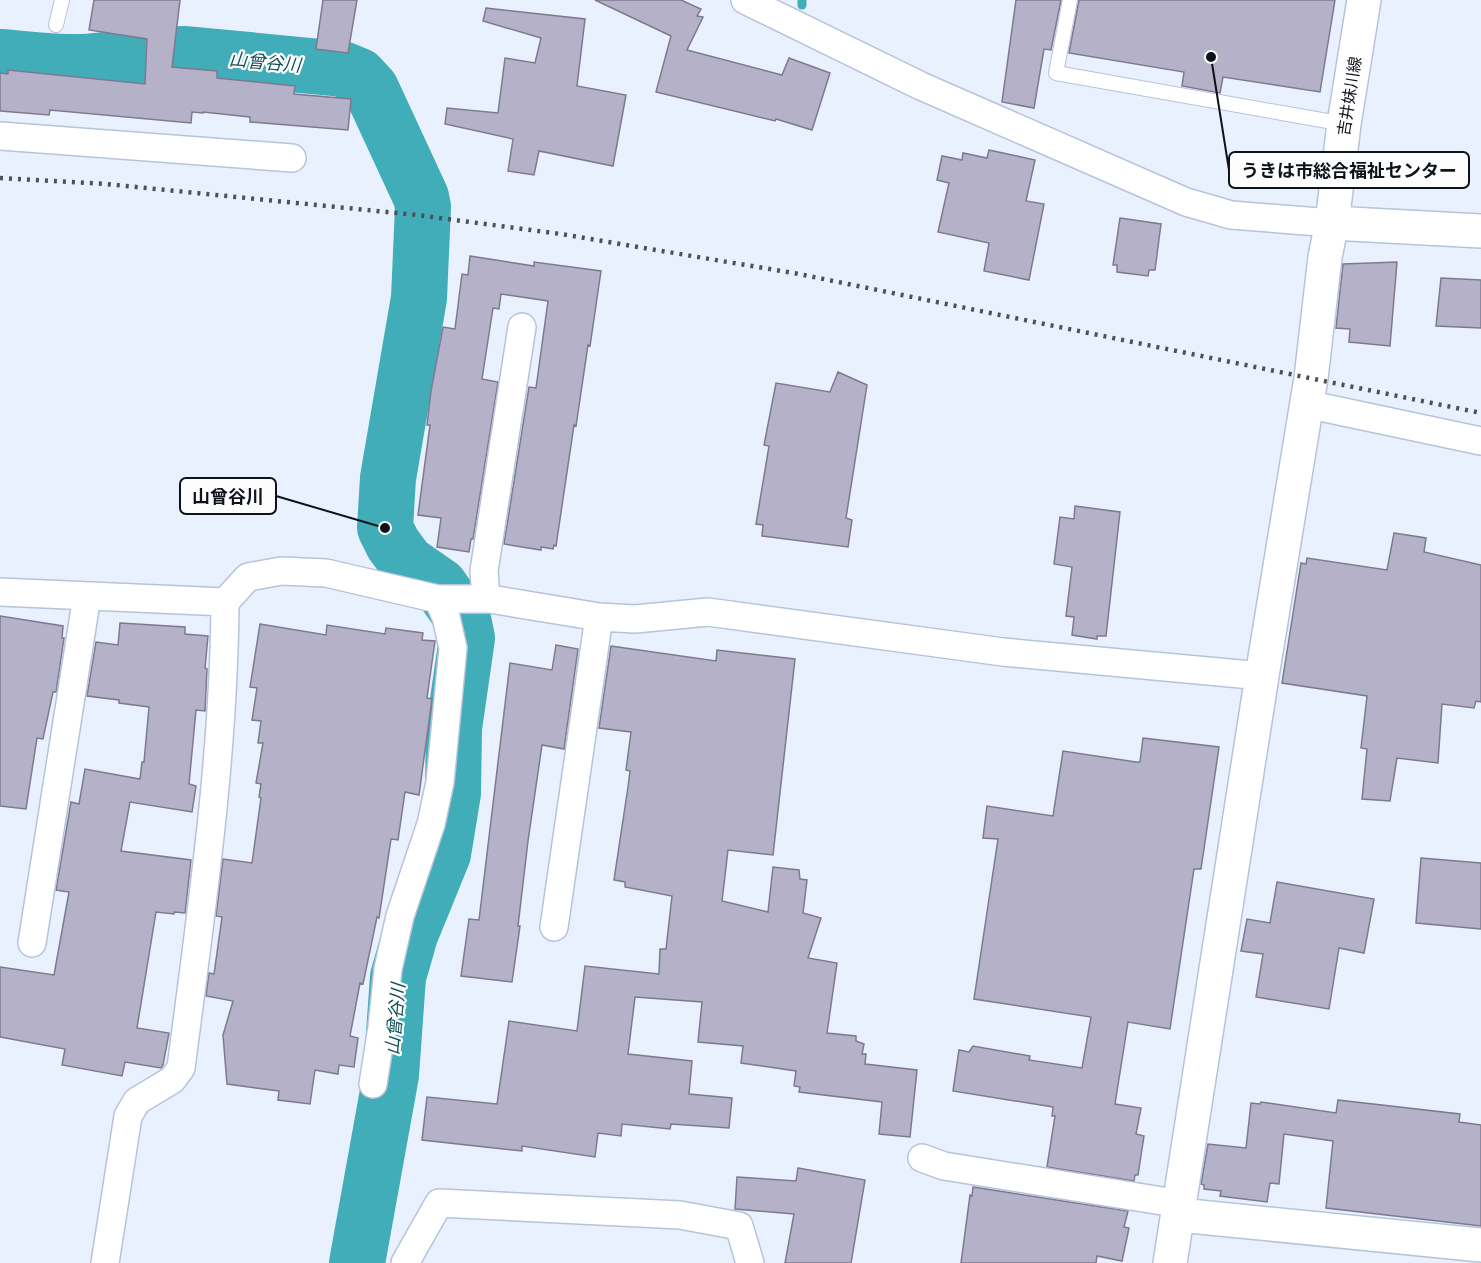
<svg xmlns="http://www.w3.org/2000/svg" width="1481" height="1263" font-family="'Titillium Web','Noto Sans JP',sans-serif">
<rect width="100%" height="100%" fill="#e9f1ff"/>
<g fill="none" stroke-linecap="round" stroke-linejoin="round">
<path stroke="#40adb8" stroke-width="9" d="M802,5V0"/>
<path stroke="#40adb8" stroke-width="56" d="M0,57C28,59 56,63 84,62C118,59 151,54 186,54L342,69L359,76L371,89L421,197L423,207L419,298L388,478L385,528L393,544L407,563L440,586L463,619L467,638L454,728L453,793L443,854L410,935L398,977L391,1075L357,1263"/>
</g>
<path fill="#b5b1c9" stroke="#7d7990" stroke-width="1.5" d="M94,0H180L172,67L217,71V78L295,86L294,94L351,99L348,130L250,122V117L203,112V113L192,112L191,123L50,110L49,115L0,111V73L8,74V70L145,84L147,39L89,30Z
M323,0H357L348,53L316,49Z
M595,0H681L701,9L697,16L703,17L687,50L782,75L789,58L830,73L812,130L776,119L775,121L656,92L671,36Z
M1016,0H1061L1051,50L1044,49L1034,108L1002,102Z
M1079,0H1335L1320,92L1223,77L1220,93L1182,86L1184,72L1069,53Z
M486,8L585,19L577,86L626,95L613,166L539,151L534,175L508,171L513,139L445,124L447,108L498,113L505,58L535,63L541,38L483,21Z
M989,150L1035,160L1026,201L1044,204L1029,280L984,271L989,243L938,232L949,183L937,180L942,156L962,160L963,153L987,158Z
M1120,218L1161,224L1155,270H1149L1148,276L1117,272V265H1113Z
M470,256L534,266V262L601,271L590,346L588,345L576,426L574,425L556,546L554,545L553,549L541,547V550L504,544L529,387L536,388L548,301L501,294L499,309L493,308L482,379L498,382L473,539H471L469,552L437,547L441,518L418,515L430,425H427L431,391L443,327L455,329L462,274L468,275Z
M1397,262L1390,346L1349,342L1350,329L1336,328L1343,264Z
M1441,278L1481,280V328L1436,326Z
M838,372L867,385L846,518L852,520L848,547L762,536L763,525L756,524L769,446L764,445L776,383L830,392Z
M1075,506L1120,512L1106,636H1097V639L1072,635L1074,617L1066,616L1072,567L1054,564L1060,517L1074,519Z
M1394,533L1426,538L1424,552L1481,565V702L1476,701L1474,708L1442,704L1438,763L1397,758L1390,801L1362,799L1367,749L1361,748L1367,696L1282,683L1301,563L1306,564L1307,558L1387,570Z
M0,616L63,626L62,638H64L56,692H53L43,739L37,738L26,809L0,806Z
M120,623L185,627V634L208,636L205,668L207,669L205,711L196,710L189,784L196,786L192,812L130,802L121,851L191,860L185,913L174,912V914L156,912L137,1028L169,1033L163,1065L161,1068L125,1062L122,1076L62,1065L65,1049L0,1037V967L54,975L69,892L56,890L71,802L79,804L85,769L140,779L142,762H144L149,707L119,703V700L87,696L96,642L118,645Z
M260,624L326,635L327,625L385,634L386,628L423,633L422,640L435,641L427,698L432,699L419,795L405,792L398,840L391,839L379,918L377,917L363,984L360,983L350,1036L358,1038L354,1067L339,1065L338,1074L315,1070L310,1104L278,1100L279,1091L227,1084L223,1035L233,1001L206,996L209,973L214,974L222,917L216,916L223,859L252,863L261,798L259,797L261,784L256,783L263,743H258L261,721L252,720L257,688L250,687Z
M556,645L578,649L564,749L542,745L528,841L518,926H520L512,982L461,976L469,919L479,920L510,663L552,670Z
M611,646L716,661L717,650L795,659L773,855L728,850L722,901L768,912L773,867L799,870L800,879L807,880L803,913L821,918L808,958L837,963L827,1033L856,1036V1041L864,1044L862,1054H866L865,1064L917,1070L910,1137L879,1134L882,1102L799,1092L800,1087L794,1086L796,1071L741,1063L743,1046L698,1042L702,1002L635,997L628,1054L692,1061L689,1094L732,1098L729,1128L671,1124L670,1129L622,1124L621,1136L598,1133L595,1157L522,1146V1151L422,1140L427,1097L497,1104L509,1021L577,1031L585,966L659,974L660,949H666L672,896L625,887V882L614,880L628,787L630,771L626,770L631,732L599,728Z
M1143,738L1219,747L1201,869H1194L1170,1029L1128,1022L1115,1104L1141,1108L1136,1134L1144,1136L1138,1175H1135L1134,1181L1047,1167L1055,1116H1052L1053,1107L953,1091L959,1050L969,1052L973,1046L1030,1056L1029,1060L1082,1068L1091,1017L974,999L998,839L983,838L987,806L1053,816L1063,751L1136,762H1140Z
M1421,858L1481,863V929L1416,923Z
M1277,882L1374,899L1364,953L1339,948L1329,1009L1256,997L1263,954L1241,951L1247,919L1270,923Z
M1338,1100L1460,1114L1459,1122L1481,1125V1226L1326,1208L1333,1141L1284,1134L1279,1184L1270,1183L1267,1202L1220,1196L1221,1191L1204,1189V1185L1201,1184L1208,1144L1246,1148L1251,1103L1260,1104L1261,1102L1336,1113Z
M798,1168L865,1180L851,1263H785L794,1214L735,1209L737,1177L796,1181Z
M973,1187L1128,1211L1124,1227L1129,1228L1122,1261L1097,1256L1096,1263H961L970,1195L972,1196Z"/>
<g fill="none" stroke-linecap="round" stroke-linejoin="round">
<defs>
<path id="service" d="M1070,0L1056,73L1344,124
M56,25L62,0"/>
<path id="minor" d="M745,0L921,86L1186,202L1231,215L1332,223
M0,136L292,158
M1306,404L1481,441
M0,592L225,602
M486,599L484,571L522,327
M554,927L599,617
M32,943L87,596
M373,1084L382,1027L388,969L400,916L431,824L440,782L453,648L446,617L438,599
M922,1158L944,1166L1181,1204
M105,1263L128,1116L137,1101L172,1080L181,1068C201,913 224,758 225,602L248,577L281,571L326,573L438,599H490L599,617L635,619L708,612L1003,652L1262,676
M405,1263L439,1203L680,1215L739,1226L750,1263"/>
<path id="tertiary" d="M1179,1215L1481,1245
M1170,1263L1262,676L1311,378L1325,257L1332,223"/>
<path id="secondary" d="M1364,0L1344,124L1332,223L1481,231"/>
</defs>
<use href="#service" stroke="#b7c3da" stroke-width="16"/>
<use href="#minor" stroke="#b7c3da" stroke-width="30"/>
<use href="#tertiary" stroke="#b7c3da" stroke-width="36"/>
<use href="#secondary" stroke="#b7c3da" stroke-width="36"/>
<use href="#service" stroke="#fff" stroke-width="14"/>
<use href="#minor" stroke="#fff" stroke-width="27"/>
<use href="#tertiary" stroke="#fff" stroke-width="33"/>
<use href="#secondary" stroke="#fff" stroke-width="33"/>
<path stroke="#4b505a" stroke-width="4.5" stroke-dasharray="3 6" stroke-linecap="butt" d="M0,178L106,184L417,215L561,234L799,274L1481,413"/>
</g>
<g text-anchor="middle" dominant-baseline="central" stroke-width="4.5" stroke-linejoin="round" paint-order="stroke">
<g font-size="16" fill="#0e121a" stroke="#fdfdfd">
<text transform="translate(1349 96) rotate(-81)">吉井妹川線</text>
</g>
<g font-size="18" font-style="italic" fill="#115056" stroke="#fdfdfd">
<text transform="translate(265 62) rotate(5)">山曾谷川</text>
<text transform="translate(395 1019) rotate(-85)">山曾谷川</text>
</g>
</g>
<path fill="none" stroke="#0e121a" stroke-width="2" d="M1211 57L1229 170M385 528L276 496"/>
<g fill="#0e121a" stroke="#fdfdfd" stroke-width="2">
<circle cx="1211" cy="57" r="6"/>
<circle cx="385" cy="528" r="6"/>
</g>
<g fill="#fdfdfd" stroke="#0e121a" stroke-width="2">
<rect x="1229" y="152" width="240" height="36" rx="6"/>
<rect x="180" y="478" width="96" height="36" rx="6"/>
</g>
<g font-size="18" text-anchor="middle" font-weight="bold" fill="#0e121a">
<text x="1349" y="177">うきは市総合福祉センター</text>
<text x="228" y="503">山曾谷川</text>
</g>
</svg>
